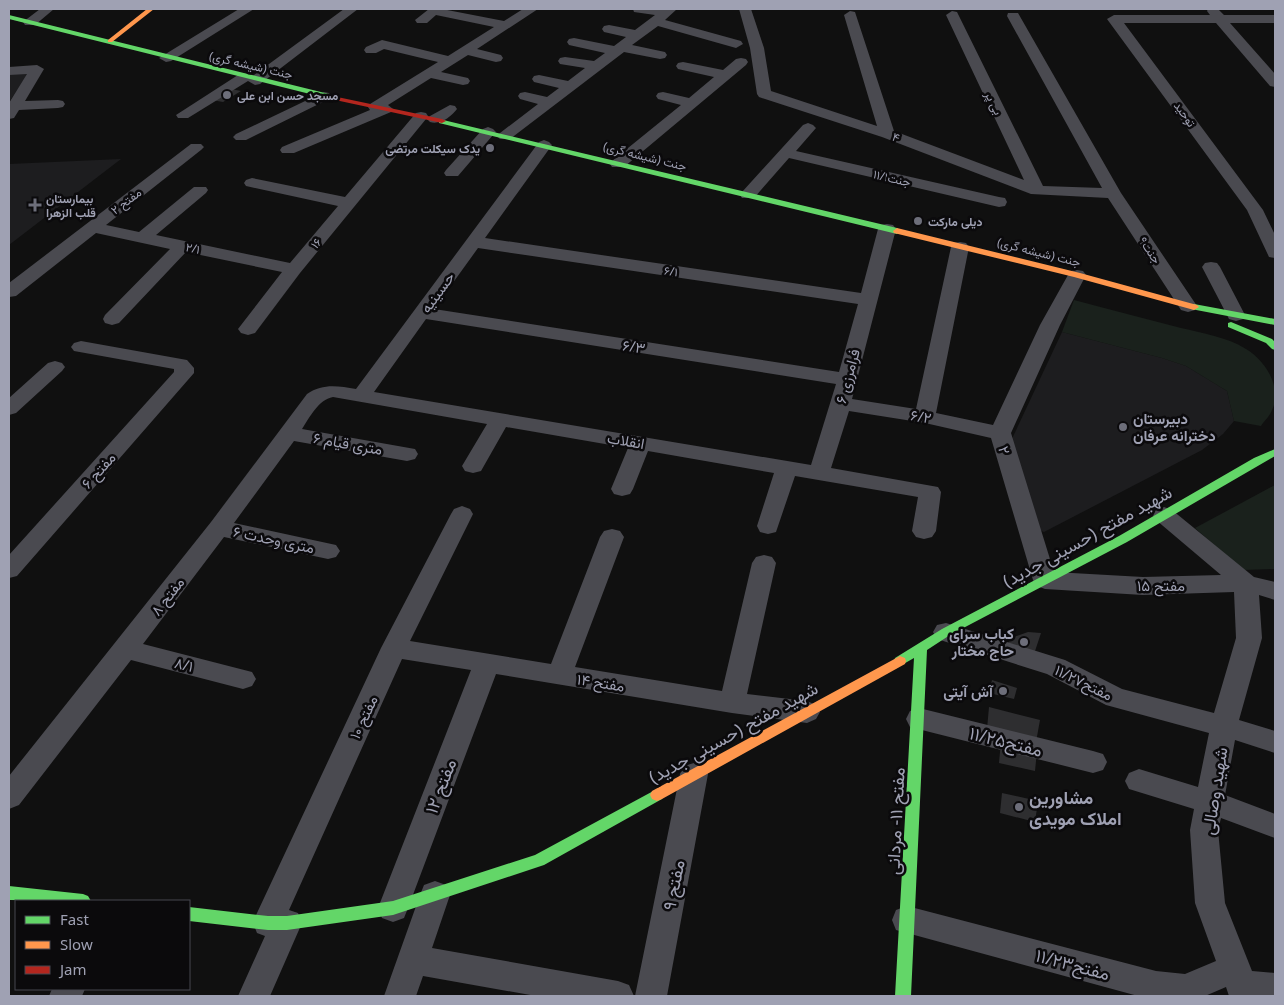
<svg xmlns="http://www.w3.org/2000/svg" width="1284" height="1005" font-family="'Noto Sans',Vazirmatn,sans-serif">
<rect width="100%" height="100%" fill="#101010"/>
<path fill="#1d1d1f" d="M29,73L9,102V74Z
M121,159L9,245V164Z
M1062,332L1162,358L1186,366L1227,391L1234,421L1223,434L1202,450L1044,532L1034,528L1011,441Z"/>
<path fill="#1a211c" d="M1074,300C1109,309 1145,319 1181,328C1202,333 1227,337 1246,349C1265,360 1283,388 1272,410C1270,416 1264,421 1261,426L1234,421L1227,391L1186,366L1162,358L1062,332Z
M1275,485V569L1243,570L1195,528Z"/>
<path fill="#2e2e30" d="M231,89L241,91L223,102L212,100Z
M1028,632L1041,633L1034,654L1007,645L1011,638Z
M992,680L1017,688L1014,699L989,693Z
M989,707L1040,720L1036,742L987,729Z
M1001,741L1037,751L1035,771L999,763Z
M1002,793L1038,801L1035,822L1000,813Z"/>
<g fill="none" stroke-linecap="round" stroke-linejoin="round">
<path fill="#4a4a50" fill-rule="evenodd" d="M40,9H54L35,25H25L23,22Z
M239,9H254L171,61L166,62L159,58Z
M344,9H358L260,84L255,85L248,81L188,118H178L176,115L238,75L243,74L250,78Z
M429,9H442L504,21L523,9H538L477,49L501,55L503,58L501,61L496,62L468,55L441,72L468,78L470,81L468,84L463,85L431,78L388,105L393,109L391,112L294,153H282L280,150L282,147L370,110L368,107L370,104L438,62L384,49L376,53H366L364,50L366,47L382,40L448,56L494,27L436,15L427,23H417L415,20Z
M633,9H677L665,20L741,41L743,44L736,48L658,26L632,45L665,52L667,55L665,58L660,59L624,52L510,139H500L497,136L500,133L538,104L520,99L518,96L520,93L525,92L547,97L559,88L534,82L532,79L534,76L539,75L568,81L585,68L560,64L558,61L560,58L565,57L594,61L605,53L569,45L567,42L569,39L574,38L614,46L626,37L604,32L602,29L604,26L609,25L635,30L655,15L634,12Z
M739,9H751L764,48L771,91L877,126L844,15L850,11L855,12L894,131L1024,180L946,15L952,11L957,12L1043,186L1102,188L1007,16L1008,13H1018L1121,193L1197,306L1195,310L1188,312L1181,310L1108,198L1031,194L882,137L759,97L757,94L750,48Z
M1208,9H1218L1224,15H1275V23H1230L1275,74V87L1270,86L1216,23H1124L1263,210L1275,235V258L1269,257L1247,210L1107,19L1114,15H1210L1207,11Z
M741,58L746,59L748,62L746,65L624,167H612L610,164L612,161L681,105L658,99L656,96L658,93L663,92L689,98L714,77L678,69L676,66L678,63L683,62L723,70L736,59Z
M37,65L44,69L25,101L58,100L63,101L65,104L63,107L58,108L19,110L14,118L9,119V103L27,74L9,75V67Z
M324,92L329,93L331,96L329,99L246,140H236L233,137L236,134Z
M450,105L455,106L457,109C451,117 440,125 430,122L427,119L430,116Z
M421,112L426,113L428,116L426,119L300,273L255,333L248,335L241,333L238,329L282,272L186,252L119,323L112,325L105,323L103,319L105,315L170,249L96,233L16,296L9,297V283L191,144H201L204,147L201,150L106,225L139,232L194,187H206L208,190L206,193L156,235L290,263L338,206L246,186L244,183L246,180L252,178L345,197L416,113Z
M808,123L813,125L816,128L796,151L999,197L1005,198L1007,202L1005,206L999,207L789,158L754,198H742L740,195L742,192L803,125Z
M488,127L493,129L496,132L493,135L458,176H446L444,173L446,170L483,129Z
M544,140L549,142L552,145L485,238L861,293L878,229L881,225L887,224L893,225L896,229L852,399L916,409L951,247L954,243L960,242L966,243L969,247L936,413L993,425L1040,325L1068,275L1071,271L1077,270L1083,271L1086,275L1060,325L1011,433L1054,572L1143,577L1221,575L1156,520L1153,515L1156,510L1164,507L1172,510L1254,577L1275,582V600L1259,595L1262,638L1239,720L1275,731V753L1235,740L1225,795L1275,814V838L1221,818L1218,830L1225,903L1252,971L1275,973V996H1229L1226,987L1205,996H1138L896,930L892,920L896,910L907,906L1156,971L1185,974L1216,961L1195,903L1190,830L1194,809L1129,789L1125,781L1129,773L1139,769L1198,787L1209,733L1106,705L1047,674L937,639L933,632L937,625L946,623L1065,660L1122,689L1214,713L1236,638L1234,592L1143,595L1045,589L1037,586L1033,580L991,438L925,423L849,411L831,468L938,487L941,492L936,531L932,537L924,539L916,537L912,531L918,497L795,476L776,532L768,534L760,532L757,526L774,473L648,451L633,489L630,494L622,496L614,494L611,489L628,448L506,427L481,471L473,473L465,471L462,466L487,424L333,397C318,400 310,417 302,429L415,449L418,454L415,459L407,461L294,441L234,523L336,545L340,551L336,557L328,559L224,537L143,644L252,672L256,679L252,686L243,689L131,660L19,805L9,809V776L211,522L307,394C323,383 338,386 356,389L539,142ZM478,248L858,304L839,372L434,309ZM426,319L836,384L811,465L374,392Z
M1211,262L1217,263L1220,267L1245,315L1243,319L1236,321L1229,319L1227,315L1202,267L1205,263Z
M81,341L187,360L194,368V373L17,576L9,578V555L174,372V369L74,351L71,347L74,343Z
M55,361L62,363L65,367L62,371L16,413L9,415V398L48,363Z
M462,506L470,509L473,514L410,641L551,664L600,537L604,531L612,529L620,531L624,537L575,667L722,691L752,563L756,557L764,555L772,557L776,563L747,694L807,701L816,705L820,712L816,719L807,723L732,713L496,674L408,908L404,918L393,922L382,918L378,908L471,670L402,659L289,910L298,913L302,923L270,996H238L265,936L257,933L253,923L257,913L381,648L451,514L454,509Z
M919,708L1093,751L1103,754L1107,762L1103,770L1093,773L910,727L906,719L910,711Z
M694,763L704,766L708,774L667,996H635L680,774L684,766Z
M435,881L446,885L450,895L432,948L618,981L629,985L634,996H536L423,976L416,996H384L420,895L424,885Z
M52,989H85L82,996H49Z"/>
<path fill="#63d668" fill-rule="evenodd" d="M9,15L329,94L330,96L326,98L9,19Z
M439,119L897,228L901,231L897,234L439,123Z
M1194,304L1275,319V325L1191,309V305Z
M1231,322L1272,339L1275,342V350L1272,349L1266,343L1228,327V323Z
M1275,449V456L1127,542L950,635L927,650L911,996H895L914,658L900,666L895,664L894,661L895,658L942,629L1119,536L1254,458Z
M657,789L662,791L664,795L662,799L544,865L393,915L287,930H268L189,921V907L268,916H287L393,901L535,855Z
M9,886L83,894L88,896L91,901L9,900Z"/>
<path fill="#ff974d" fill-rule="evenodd" d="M147,9H154L112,42H108V40Z
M897,228L1080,273L1197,305L1199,307L1194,310L1074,277L894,233L893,231Z
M900,656L905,658L906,661L905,664L662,799L657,801L652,799L650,795L652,791Z"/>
<path fill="#b3261e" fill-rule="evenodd" d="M323,94L442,119L446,121L442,123L326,98L322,96Z"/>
</g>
<g fill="#6d6e7a" stroke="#0b0a0c" stroke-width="2">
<circle cx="227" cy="95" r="5"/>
<circle cx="490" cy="148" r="5"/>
<path d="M32.5 197.5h5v5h5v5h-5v5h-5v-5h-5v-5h5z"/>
<circle cx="918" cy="221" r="5"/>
<circle cx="1123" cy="427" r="5"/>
<circle cx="1024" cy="642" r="5"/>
<circle cx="1003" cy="691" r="5"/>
<circle cx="1019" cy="807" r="5"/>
</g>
<g text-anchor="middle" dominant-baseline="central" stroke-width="5" stroke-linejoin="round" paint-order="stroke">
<g font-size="12" fill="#9fa1b3" stroke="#0b0a0c">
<text transform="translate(251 65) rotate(13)">جنت (شیشه گری)</text>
<text transform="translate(994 103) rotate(64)">بی پر</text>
<text transform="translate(1185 114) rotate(54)">توحید</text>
<text transform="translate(896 137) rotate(21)">۴</text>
<text transform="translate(645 156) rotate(14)">جنت (شیشه گری)</text>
<text transform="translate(892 178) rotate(13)">جنت۱۱/۱</text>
<text transform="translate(126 201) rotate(-37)">مفتح ۲</text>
<text transform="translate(316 243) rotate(-51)">۱۶</text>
<text transform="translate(193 248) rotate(12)">۲/۱</text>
<text transform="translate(1150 250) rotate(56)">جنت۹</text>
<text transform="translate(1039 252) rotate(14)">جنت (شیشه گری)</text>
<text transform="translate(671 271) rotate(8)">۶/۱</text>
</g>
<g font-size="12" font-weight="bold" fill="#9fa1b3" stroke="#0b0a0c" text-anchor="start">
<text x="237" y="95">مسجد حسن ابن علی</text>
<text x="480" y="148" text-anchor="end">یدک سیکلت مرتضی</text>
<text x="46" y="198">بیمارستان<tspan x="46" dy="14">قلب الزهرا</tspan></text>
<text x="928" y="221">دیلی مارکت</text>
</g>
<g font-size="15" fill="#9fa1b3" stroke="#0b0a0c">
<text transform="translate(437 292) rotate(-54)">حسینیه</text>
<text transform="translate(634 346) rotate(9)">۶/۳</text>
<text transform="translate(847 376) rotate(-75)">فرامرزی ۶</text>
<text transform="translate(921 416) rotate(10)">۶/۲</text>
<text transform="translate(626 440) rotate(10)">انقلاب</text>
<text transform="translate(348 443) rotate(10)">۶ متری قیام</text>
<text transform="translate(1005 450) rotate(73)">۲</text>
<text transform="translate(98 470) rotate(-48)">مفتح ۶</text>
<text transform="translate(274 539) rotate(12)">۶ متری وحدت</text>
<text x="1161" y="585">مفتح ۱۵</text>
<text transform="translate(167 596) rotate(-52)">مفتح ۸</text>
<text transform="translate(184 664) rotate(14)">۸/۱</text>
<text transform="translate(601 682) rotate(9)">مفتح ۱۴</text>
<text transform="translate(1084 682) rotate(26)">مفتح۱۱/۲۷</text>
<text transform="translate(363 717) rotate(-65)">مفتح ۱۰</text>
</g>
<g font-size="15" font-weight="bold" fill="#9fa1b3" stroke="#0b0a0c" text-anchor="end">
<text x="1133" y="418" text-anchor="start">دبیرستان<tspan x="1133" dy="17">دخترانه عرفان</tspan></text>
<text x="1014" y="633">کباب سرای<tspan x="1014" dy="17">حاج مختار</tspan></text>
<text x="993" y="691">آش آیتی</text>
</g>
<g font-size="18" fill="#9fa1b3" stroke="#0b0a0c">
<text transform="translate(1087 536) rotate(-29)">شهید مفتح (حسینی جدید)</text>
<text transform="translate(733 732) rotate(-29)">شهید مفتح (حسینی جدید)</text>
<text transform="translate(1006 741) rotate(14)">مفتح۱۱/۲۵</text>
<text transform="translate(440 786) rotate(-69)">مفتح ۱۲</text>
<text transform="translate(1214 791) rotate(-81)">شهید وصالی</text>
<text transform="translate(895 821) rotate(-87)">مفتح ۱۱- مردانی</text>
<text transform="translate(673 885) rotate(-79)">مفتح ۹</text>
<text transform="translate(1073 964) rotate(15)">مفتح۱۱/۲۳</text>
</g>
<g font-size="18" font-weight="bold" fill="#9fa1b3" stroke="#0b0a0c" text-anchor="start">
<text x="1029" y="797">مشاورین<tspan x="1029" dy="21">املاک مویدی</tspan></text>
</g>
</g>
<rect width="1284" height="1005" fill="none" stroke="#9fa1b3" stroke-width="20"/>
<rect x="15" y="900" width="175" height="90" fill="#0b0a0c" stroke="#46464f"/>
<rect x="25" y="916" width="25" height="8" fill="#63d668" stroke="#46464f"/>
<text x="60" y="925" font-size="15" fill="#9fa1b3">Fast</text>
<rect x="25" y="941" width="25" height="8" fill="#ff974d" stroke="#46464f"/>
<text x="60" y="950" font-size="15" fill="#9fa1b3">Slow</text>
<rect x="25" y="966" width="25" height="8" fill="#b3261e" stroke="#46464f"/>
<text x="60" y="975" font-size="15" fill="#9fa1b3">Jam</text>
</svg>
